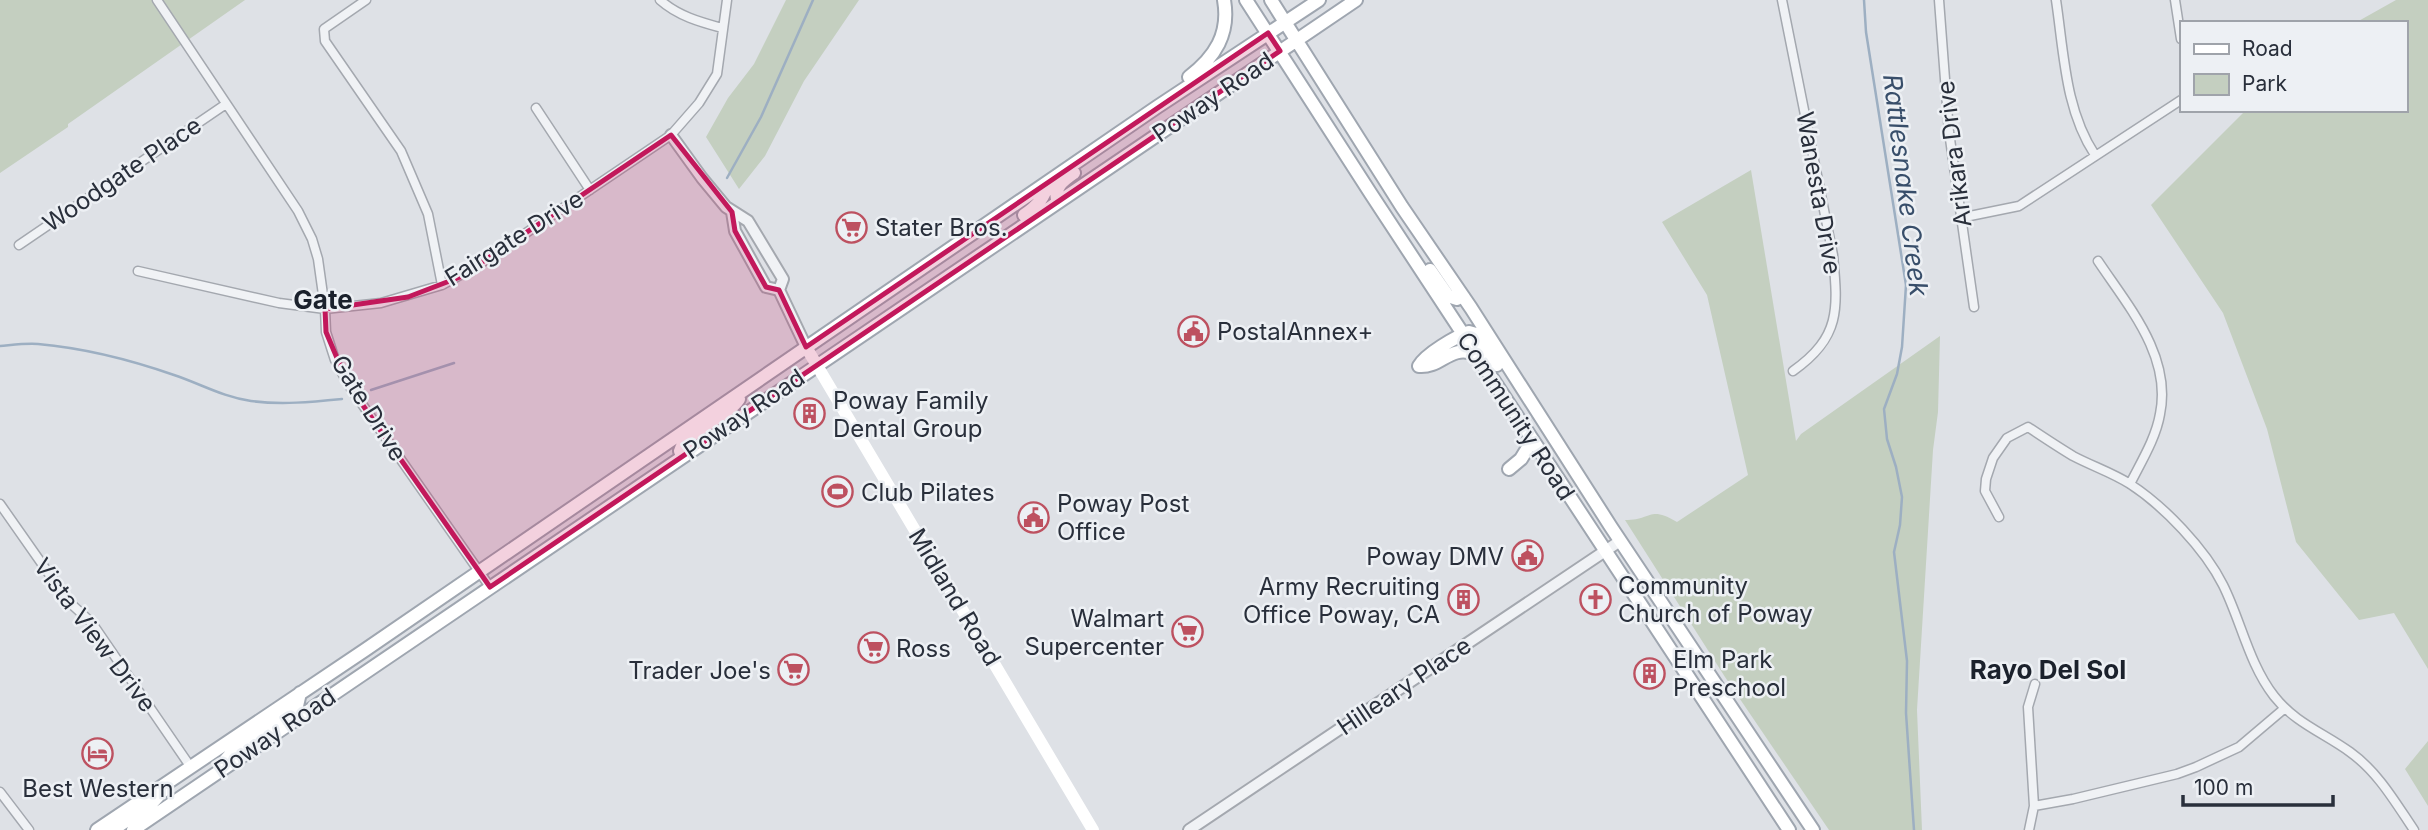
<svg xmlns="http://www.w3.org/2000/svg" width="2428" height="830" font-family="Inter,sans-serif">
<rect width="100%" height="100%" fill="#dee1e6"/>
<path fill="#c4cfc0" d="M0,0H245L68,124V127L0,173Z
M786,0H859L804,81L765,156L739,189L706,137L728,98L754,64Z
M2396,0H2428V669L2394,613L2359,620L2296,542L2267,429L2223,313L2151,205L2246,110H2405V23H2355Z
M1751,170L1796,441L1801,434L1940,336L1938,412L1933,450L1917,710L1922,830H1829L1725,677L1625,520C1652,520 1649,505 1677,522L1748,475L1707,295L1662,222Z
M2428,741V806L2405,769Z"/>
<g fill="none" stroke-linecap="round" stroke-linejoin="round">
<path stroke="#9dafc2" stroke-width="2.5" d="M1864,0L1866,32L1906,285L1902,347L1897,374L1884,409L1887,439L1896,467L1902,497L1900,525L1894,552L1907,661L1906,713L1914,830
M727,178L761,117L813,0
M0,346C12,345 26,343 38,344C83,348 131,360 174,375C201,384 223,397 251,401C281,405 312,402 342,399
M371,390L454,363"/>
<defs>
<path id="minor" d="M157,0L298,211L312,239L318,259L325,309L326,332L335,360L348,384L490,587
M366,0L324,29L325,41L401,151L428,214L442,285
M660,0C678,16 700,22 722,28
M1782,0L1833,255C1838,309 1841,337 1793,371
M1939,0L1949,132L1974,307
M2056,0C2064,53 2065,110 2095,155
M2175,0L2181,39
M536,108L590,190
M1960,218L2019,206L2181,100
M19,245L226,104
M2098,261C2128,306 2172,356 2160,414C2156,438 2141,462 2130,484
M138,271L279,303L325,309L381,303L442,285L477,266L671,135L699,103L717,74L727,0
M0,504L68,601L92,623L190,766
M1999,517L1985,491L1986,479L1993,458L2007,438L2028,427C2043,437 2058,447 2073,456C2092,466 2113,473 2130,484C2164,506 2205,549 2223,585C2241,621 2249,664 2274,696C2295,723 2324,733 2350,752C2378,772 2395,802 2414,830
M0,792L29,830
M2034,806L2073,799L2177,774L2196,767L2239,747L2285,708
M2029,830L2034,806L2028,707L2035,684"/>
<path id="tertiary" d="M671,135L702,178L726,207L748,221L783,279L779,290L806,347
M732,212L735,231L766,287L779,290
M1189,830L1620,541"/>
<path id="primary" d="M1246,0L1371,194L1789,830
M1271,0L1402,207L1471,308L1611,527L1813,830
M1189,77C1215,57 1230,34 1224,0
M1058,202C1052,188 1064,180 1074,173
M1024,215C1037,206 1045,198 1048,182
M1430,270L1448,296L1457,299L1463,296
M1419,366C1426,354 1455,337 1469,332L1476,334L1497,365
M1419,366C1441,368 1450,344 1475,354
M682,456L680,451C685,432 726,418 739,399
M1509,469L1521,459L1532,441
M222,764L236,748L297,706L300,693
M97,830L365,650L1157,107L1319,0
M113,830L153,802L164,790
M133,830L1356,0"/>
</defs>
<use href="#minor" stroke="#a4a8af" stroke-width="11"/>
<use href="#tertiary" stroke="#a4a8af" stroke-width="14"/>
<use href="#primary" stroke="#9fa6b0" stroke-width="16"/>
<use href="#minor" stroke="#f0f2f5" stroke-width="8"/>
<use href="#tertiary" stroke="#f0f2f5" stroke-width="10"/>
<path stroke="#fff" stroke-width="12" d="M806,347L1093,830"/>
<use href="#primary" stroke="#fff" stroke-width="12"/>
</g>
<path fill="#c2185b" fill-opacity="0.2" stroke="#c2185b" stroke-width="5" stroke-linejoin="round" d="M1268,33L1280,51L490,587L348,384L326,332L325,309L408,297L460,277L671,135L732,212L735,231L766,287L779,290L806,347Z"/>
<defs>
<symbol id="supermarket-ring" viewBox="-11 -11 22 22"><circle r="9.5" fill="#edf0f4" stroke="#bd5160" stroke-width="1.5"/><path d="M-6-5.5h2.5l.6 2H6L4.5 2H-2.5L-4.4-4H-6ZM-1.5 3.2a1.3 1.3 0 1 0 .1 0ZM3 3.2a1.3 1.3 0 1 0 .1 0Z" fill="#bd5160"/></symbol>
<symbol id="civic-ring" viewBox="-11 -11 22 22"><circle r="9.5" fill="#edf0f4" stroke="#bd5160" stroke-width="1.5"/><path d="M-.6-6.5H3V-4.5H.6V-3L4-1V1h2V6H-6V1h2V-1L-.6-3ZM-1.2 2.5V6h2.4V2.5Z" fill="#bd5160"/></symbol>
<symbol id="building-ring" viewBox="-11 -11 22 22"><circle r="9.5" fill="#edf0f4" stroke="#bd5160" stroke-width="1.5"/><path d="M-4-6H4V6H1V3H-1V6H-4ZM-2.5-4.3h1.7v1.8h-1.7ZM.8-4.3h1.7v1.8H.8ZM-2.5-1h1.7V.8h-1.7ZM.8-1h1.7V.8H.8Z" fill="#bd5160"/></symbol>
<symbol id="stadium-ring" viewBox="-11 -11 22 22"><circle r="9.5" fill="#edf0f4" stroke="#bd5160" stroke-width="1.5"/><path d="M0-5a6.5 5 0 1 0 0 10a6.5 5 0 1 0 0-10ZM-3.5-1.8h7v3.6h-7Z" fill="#bd5160"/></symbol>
<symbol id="church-ring" viewBox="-11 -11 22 22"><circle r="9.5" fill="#edf0f4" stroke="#bd5160" stroke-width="1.5"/><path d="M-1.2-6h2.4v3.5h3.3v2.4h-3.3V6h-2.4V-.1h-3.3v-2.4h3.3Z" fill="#bd5160"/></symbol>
<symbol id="hotel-ring" viewBox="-11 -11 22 22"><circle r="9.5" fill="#edf0f4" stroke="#bd5160" stroke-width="1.5"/><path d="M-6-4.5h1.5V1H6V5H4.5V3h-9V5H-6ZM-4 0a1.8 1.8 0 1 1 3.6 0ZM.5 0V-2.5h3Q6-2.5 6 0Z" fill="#bd5160"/></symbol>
</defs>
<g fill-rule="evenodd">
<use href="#supermarket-ring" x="834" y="210" width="35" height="35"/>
<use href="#civic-ring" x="1176" y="314" width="35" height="35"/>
<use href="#building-ring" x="792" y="396" width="35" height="35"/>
<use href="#stadium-ring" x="820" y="474" width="35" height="35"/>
<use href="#civic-ring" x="1016" y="500" width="35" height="35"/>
<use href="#civic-ring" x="1510" y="538" width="35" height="35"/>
<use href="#church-ring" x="1578" y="582" width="35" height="35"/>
<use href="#building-ring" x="1446" y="582" width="35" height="35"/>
<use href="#supermarket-ring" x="1170" y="614" width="35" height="35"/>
<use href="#supermarket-ring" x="856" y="630" width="35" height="35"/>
<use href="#supermarket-ring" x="776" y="652" width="35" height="35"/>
<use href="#building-ring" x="1632" y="656" width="35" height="35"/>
<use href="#hotel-ring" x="80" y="736" width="35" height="35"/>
</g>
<g text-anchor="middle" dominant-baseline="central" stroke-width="5" stroke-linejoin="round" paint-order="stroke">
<g font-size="24" fill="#292f3b" stroke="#edf0f4">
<text transform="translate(1213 97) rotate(-34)">Poway Road</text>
<text transform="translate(1954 154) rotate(-97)">Arikara Drive</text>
<text transform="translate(122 174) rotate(-34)">Woodgate Place</text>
<text transform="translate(1819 193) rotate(80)">Wanesta Drive</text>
<text transform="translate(514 238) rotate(-32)">Fairgate Drive</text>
<text transform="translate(369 408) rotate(58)">Gate Drive</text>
<text transform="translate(744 414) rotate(-34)">Poway Road</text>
<text transform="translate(1516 416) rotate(57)">Community Road</text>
<text transform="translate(955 597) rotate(59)">Midland Road</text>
<text transform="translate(95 635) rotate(53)">Vista View Drive</text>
<text transform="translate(1404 686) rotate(-34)">Hilleary Place</text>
<text transform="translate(275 733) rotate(-34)">Poway Road</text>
</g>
<g font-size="24" fill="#292f3b" stroke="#edf0f4" text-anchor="start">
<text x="875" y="227">Stater Bros.</text>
<text x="1217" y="331">PostalAnnex+</text>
<text x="833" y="400">Poway Family<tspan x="833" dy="28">Dental Group</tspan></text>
<text x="861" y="492">Club Pilates</text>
<text x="1057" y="503">Poway Post<tspan x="1057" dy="28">Office</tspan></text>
<text x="1504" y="556" text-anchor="end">Poway DMV</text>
<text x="1618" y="585">Community<tspan x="1618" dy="28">Church of Poway</tspan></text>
<text x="1440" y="586" text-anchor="end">Army Recruiting<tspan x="1440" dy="28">Office Poway, CA</tspan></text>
<text x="1164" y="618" text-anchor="end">Walmart<tspan x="1164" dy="28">Supercenter</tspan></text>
<text x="896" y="648">Ross</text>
<text x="1673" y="659">Elm Park<tspan x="1673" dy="28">Preschool</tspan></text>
<text x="771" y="670" text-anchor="end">Trader Joe's</text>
<text x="98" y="788" text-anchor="middle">Best Western</text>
</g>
<g font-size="26" font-style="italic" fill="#384e6a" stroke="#edf0f4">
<text transform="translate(1906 185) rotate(83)">Rattlesnake Creek</text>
</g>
<g font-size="26" font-weight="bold" fill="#1b212c" stroke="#edf0f4">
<text x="323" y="299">Gate</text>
<text x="2048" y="669">Rayo Del Sol</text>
</g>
</g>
<rect x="2180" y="21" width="228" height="91" fill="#edf0f4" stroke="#9fa3aa" stroke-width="2"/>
<rect x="2194" y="44" width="35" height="10" fill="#ffffff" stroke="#9fa3aa" stroke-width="2"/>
<text x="2242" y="56" font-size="21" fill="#292f3b">Road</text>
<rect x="2194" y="74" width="35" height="21" fill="#c4cfc0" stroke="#9fa3aa" stroke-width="2"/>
<text x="2242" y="91" font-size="21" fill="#292f3b">Park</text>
<path d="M2183 795v10h150v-10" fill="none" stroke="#292f3b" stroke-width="3.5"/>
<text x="2194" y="795" font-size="21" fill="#292f3b" stroke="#edf0f4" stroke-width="5" paint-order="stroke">100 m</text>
</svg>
